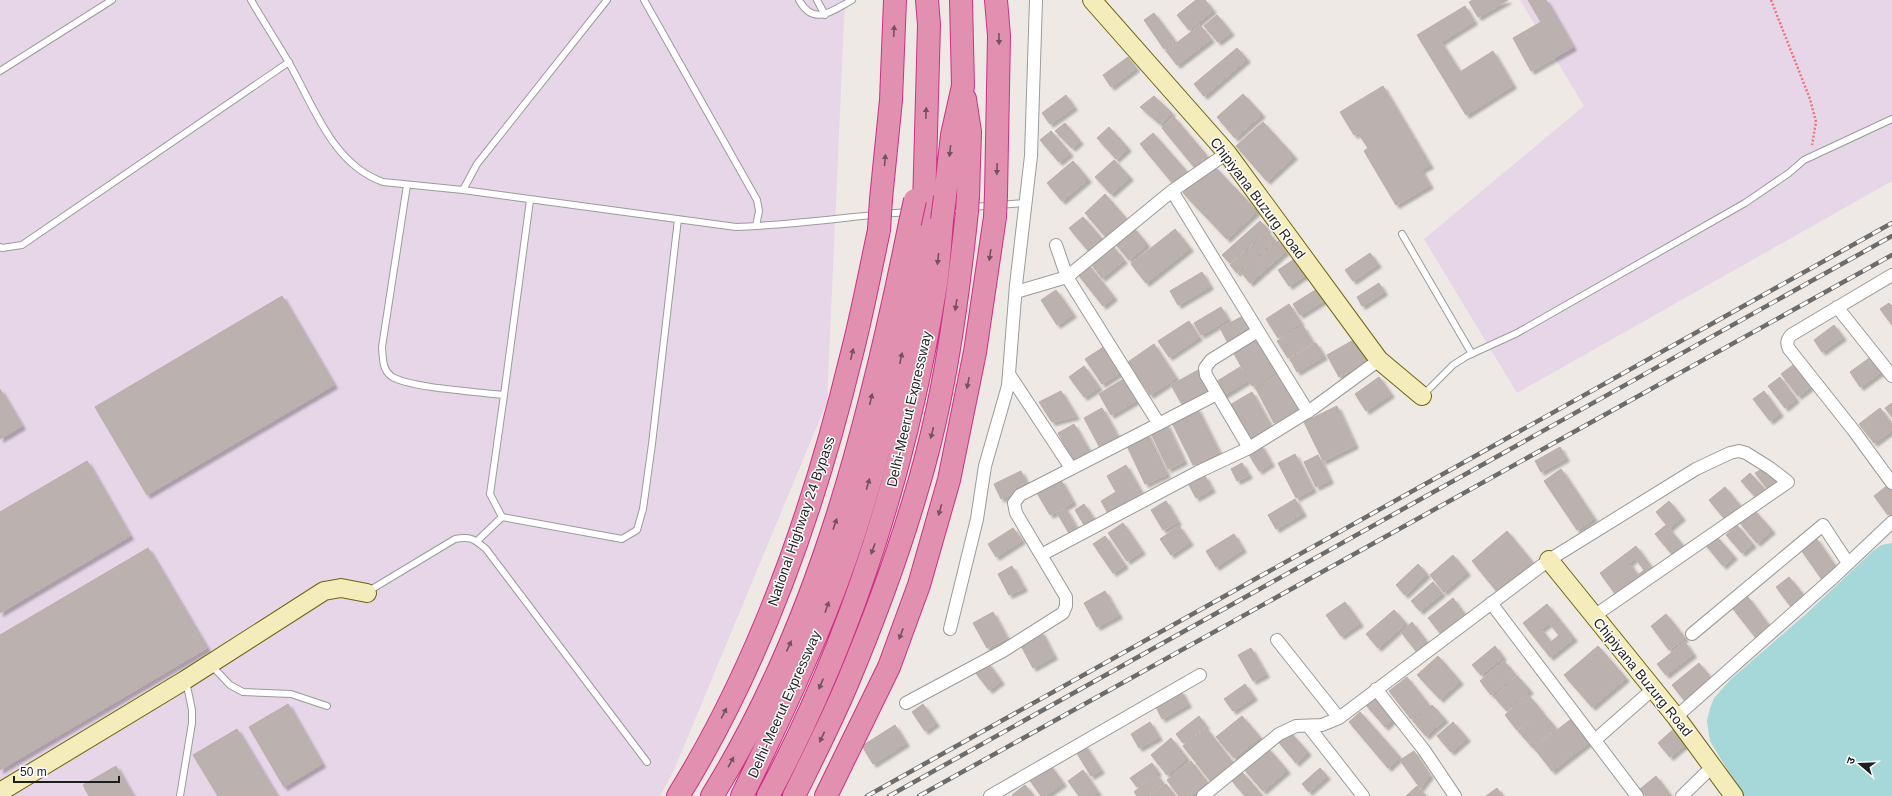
<svg xmlns="http://www.w3.org/2000/svg" width="1892" height="796" font-family="Arial,'Noto Sans Devanagari',sans-serif">
<defs>
<filter id="shadow"><feDropShadow dx="3.5" dy="3.5" stdDeviation="1" flood-color="#0004"/></filter>
</defs>
<rect width="100%" height="100%" fill="#eee9e4"/>
<path fill="#e6d6e7" d="M0,0H845L827,402L674,770L660,796H0Z
M1520,0H1892V181L1517,393L1424,239L1584,106Z"/>
<path fill="#a7d8d9" d="M1892,543V796H1743L1710,741L1707,721L1710,708L1714,698L1731,679L1806,614L1873,551L1881,545Z"/>
<path fill="#bbb1ae" stroke="#bfada7" fill-rule="evenodd" filter="url(#shadow)" d="M1196,0H1205L1213,10L1189,30L1177,15Z
M1473,0H1508L1478,17L1469,2Z
M1528,0H1546L1573,47L1531,71L1513,38L1541,22Z
M1465,6L1474,21L1441,42L1460,72L1493,51L1513,85L1466,115L1417,35Z
M1154,13L1175,41L1164,49L1144,20Z
M1217,15L1231,32L1218,42L1204,26Z
M1200,25L1211,39L1177,65L1166,51Z
M1237,48L1247,59L1204,96L1194,84Z
M1128,57L1136,68L1111,87L1103,75Z
M1383,86L1430,165L1421,170L1430,185L1396,205L1364,151L1368,148L1358,133L1354,135L1340,112Z
M1243,94L1262,114L1235,138L1217,117Z
M1066,95L1074,107L1050,124L1042,113Z
M1154,96L1172,113L1160,124L1140,107Z
M1174,117L1207,156L1194,167L1162,128Z
M1263,122L1294,156L1267,181L1236,146Z
M1065,123L1080,141L1072,148L1055,131Z
M1109,127L1128,148L1116,159L1097,138Z
M1051,131L1070,153L1059,162L1040,140Z
M1153,133L1188,173L1174,185L1140,144Z
M1114,160L1130,177L1111,194L1095,177Z
M1073,161L1088,179L1062,201L1047,183Z
M1213,165L1257,211L1227,239L1183,193Z
M1105,194L1130,223L1109,241L1085,213Z
M1083,217L1104,241L1090,253L1069,228Z
M1260,221L1268,229L1230,263L1222,255Z
M1131,225L1147,244L1129,260L1113,241Z
M1175,229L1190,248L1146,283L1131,264Z
M1268,232L1275,240L1237,273L1230,265Z
M1278,241L1286,251L1250,283L1241,272Z
M1110,243L1124,260L1102,278L1089,261Z
M1370,253L1378,264L1353,281L1345,270Z
M1299,256L1309,272L1289,286L1278,270Z
M1087,263L1114,297L1103,306L1076,272Z
M1202,272L1210,286L1178,305L1170,291Z
M1379,283L1384,292L1362,306L1357,297Z
M1317,289L1324,300L1300,315L1293,304Z
M1056,290L1073,314L1057,325L1041,300Z
M282,296L334,385L147,495L95,407Z
M1889,303L1892,306V325L1880,309Z
M1289,304L1301,323L1278,338L1266,319Z
M1221,307L1228,319L1201,335L1194,323Z
M1243,316L1252,333L1229,345L1220,328Z
M1189,321L1199,337L1169,357L1158,341Z
M1834,325L1843,337L1822,352L1814,340Z
M1303,326L1313,343L1288,358L1277,341Z
M1259,338L1278,371L1252,386L1233,352Z
M1355,339L1368,360L1339,377L1327,355Z
M1316,343L1324,356L1297,372L1290,359Z
M1154,344L1176,378L1150,395L1128,362Z
M1105,346L1122,371L1102,384L1085,359Z
M1872,356L1882,371L1860,387L1850,372Z
M1793,365L1810,387L1798,396L1781,374Z
M1084,366L1099,387L1084,397L1069,377Z
M1240,367L1248,380L1222,396L1214,383Z
M1198,370L1211,393L1184,408L1171,385Z
M1280,374L1299,409L1274,423L1255,387Z
M1379,377L1391,394L1366,411L1355,394Z
M1780,377L1796,399L1785,408L1768,386Z
M1125,378L1137,400L1111,415L1099,394Z
M0,389L22,426L0,439Z
M1061,391L1076,416L1052,422L1039,402Z
M1764,391L1780,413L1770,421L1753,399Z
M1252,392L1272,428L1248,442L1228,406Z
M1892,403V417L1885,408Z
M1337,406L1355,445L1323,461L1304,422Z
M1102,408L1118,437L1100,448L1084,418Z
M1197,408L1219,452L1193,465L1171,421Z
M1880,408L1892,424V430L1874,443L1859,424Z
M1166,423L1184,461L1168,469L1150,431Z
M1074,424L1091,454L1074,463L1058,433Z
M1147,433L1167,474L1145,484L1126,444Z
M1261,445L1271,463L1259,471L1248,453Z
M1560,447L1566,458L1541,472L1535,461Z
M1295,454L1313,489L1296,498L1278,463Z
M1318,455L1330,480L1316,487L1304,462Z
M87,461L130,536L0,613V512Z
M1242,463L1249,475L1237,481L1231,469Z
M1126,465L1143,495L1109,515L1101,501L1116,492L1107,476Z
M1766,467L1781,482L1769,491L1755,473Z
M1561,469L1594,518L1577,530L1544,481Z
M1021,471L1028,486L1001,499L994,484Z
M1750,473L1767,492L1758,500L1741,481Z
M1205,476L1212,489L1196,498L1189,485Z
M1061,480L1073,502L1050,515L1037,493Z
M1888,485L1892,490V512L1888,515L1874,496Z
M1725,487L1743,509L1727,522L1709,500Z
M1295,499L1303,513L1276,529L1268,515Z
M1166,501L1178,522L1163,530L1151,510Z
M1669,501L1682,517L1669,528L1656,512Z
M1084,504L1095,521L1086,528L1075,510Z
M1065,508L1078,530L1070,535L1057,513Z
M1753,509L1772,530L1757,543L1739,522Z
M1123,523L1142,551L1127,561L1108,533Z
M1666,525L1686,549L1675,558L1655,534Z
M1737,525L1753,544L1742,553L1726,535Z
M1179,526L1190,542L1171,555L1160,539Z
M1013,528L1022,540L996,557L988,544Z
M1507,531L1534,564L1498,593L1472,561Z
M1234,534L1243,549L1216,567L1206,551Z
M1715,535L1734,556L1723,566L1704,543Z
M1105,536L1125,565L1113,573L1093,544Z
M1816,538L1838,570L1823,581L1801,550Z
M1636,546L1655,572L1618,598L1600,573ZM1635,558L1644,570L1638,575L1629,563Z
M148,548L207,648L0,770V635Z
M1453,555L1467,572L1444,592L1430,575Z
M1418,564L1427,574L1405,595L1396,585Z
M1012,566L1024,588L1009,595L998,574Z
M1789,577L1805,597L1791,607L1776,587Z
M1433,582L1442,593L1420,611L1411,601Z
M1105,591L1119,615L1097,627L1084,603Z
M1748,597L1770,627L1756,638L1733,609Z
M1453,598L1465,615L1441,634L1428,618Z
M1345,602L1360,623L1341,636L1326,615Z
M1547,604L1574,638L1550,657L1523,623ZM1549,623L1559,635L1551,642L1541,629Z
M1394,610L1406,623L1378,648L1366,634Z
M993,612L1007,638L987,648L973,623Z
M1666,614L1685,638L1669,650L1651,626Z
M1412,622L1427,642L1416,651L1401,632Z
M1041,631L1054,656L1033,668L1019,642Z
M1685,642L1693,654L1666,675L1657,664Z
M1495,646L1503,657L1481,675L1472,665Z
M1598,646L1626,678L1592,707L1564,675Z
M1251,648L1266,674L1253,681L1238,655Z
M1438,656L1460,681L1440,699L1417,675Z
M1504,661L1516,675L1491,695L1480,681Z
M988,663L1001,681L989,690L975,672Z
M1699,663L1711,678L1684,700L1672,685Z
M1517,676L1530,690L1507,711L1494,697Z
M1407,677L1429,705L1411,719L1389,691Z
M1245,684L1254,697L1233,711L1224,699Z
M1181,691L1188,704L1162,719L1155,705Z
M1528,695L1541,710L1517,730L1505,715Z
M1375,696L1394,718L1385,727L1365,704Z
M288,704L322,764L284,787L249,727Z
M923,704L936,723L925,731L912,712Z
M1432,705L1445,719L1426,736L1413,721Z
M1541,711L1556,728L1533,748L1518,731Z
M1360,712L1400,757L1388,768L1349,722Z
M1199,716L1206,726L1183,743L1176,734Z
M1242,716L1260,737L1234,758L1216,737Z
M1575,716L1593,739L1552,771L1534,748Z
M1150,722L1159,737L1139,748L1131,734Z
M1453,722L1467,738L1451,752L1437,736Z
M895,725L906,743L873,764L862,746Z
M1677,726L1690,740L1670,757L1658,743Z
M1206,728L1235,765L1212,783L1183,746Z
M237,729L277,796H218L193,755Z
M1288,730L1308,752L1296,763L1277,740Z
M1171,738L1187,758L1167,775L1151,755Z
M1084,744L1101,770L1091,776L1075,750Z
M1267,747L1287,770L1263,791L1243,768Z
M1414,751L1430,775L1420,788L1400,760Z
M1191,761L1208,783L1190,796H1179L1167,780Z
M1152,763L1158,772L1137,787L1130,778Z
M1050,765L1063,783L1045,796H1041L1029,779Z
M116,766L133,796H89L83,785Z
M1320,768L1327,776L1309,792L1302,784Z
M1083,770L1098,792L1092,796H1079L1068,781Z
M1242,772L1261,794L1258,796H1245L1232,781Z
M1156,774L1164,784L1149,796H1137L1134,792Z
M1656,776L1669,793L1665,796H1646L1640,789Z
M1166,784L1175,796H1151Z
M1025,785L1034,796H1013L1012,795Z
M1417,786L1426,796H1406Z
M1497,788L1503,796H1486Z"/>
<g fill="none" stroke-linecap="round" stroke-linejoin="round">
<defs>
<path id="lane" d="M251,0C263,21 277,42 289,63C314,106 332,164 383,182L463,190L736,227C794,225 851,216 908,212
M644,0L757,200L759,211L756,226
M799,0C814,27 832,11 852,0
M817,0L825,15
M0,71L112,0
M407,185L382,347C383,358 382,369 391,376C408,388 480,392 504,395L530,200
M463,190L477,164L607,0
M947,209L1026,203
M1402,234L1472,354
M0,247L2,248L22,245L289,62
M1423,395L1453,365L1467,356L1517,333L1745,203L1789,173L1804,160L1892,119
M502,517L622,539L637,530L643,509L652,444L678,219
M502,517L490,494L504,395
M477,541L502,517
M367,592L455,539C471,536 474,539 486,549L647,762
M212,666L230,685L243,692L291,694L327,706
M180,796L192,723V710L186,681"/>
<path id="street" d="M1172,191L1308,412
M1056,245L1067,277L1159,424
M1892,275L1791,335C1787,340 1786,343 1789,349L1854,431L1892,483
M1016,292L1067,277L1172,191L1227,153
M1837,307L1892,376
M1009,374L1071,468
M1249,448L1206,375L1205,368L1211,360L1258,331
M1041,555L1016,513L1014,503L1020,495L1217,394
M1491,603L1637,796
M950,629L977,519L985,466L1008,386L1016,285L1031,156L1036,0
M1692,634L1823,525L1848,563
M1277,640L1339,718
M1376,689L1424,750L1455,796
M906,703L1003,651L1063,613L1066,606V597L1041,555L1198,472L1249,448L1312,409L1379,360
M1676,717L1835,576L1892,522
M1309,727L1363,796
M1595,740L1653,689
M990,796L1200,675
M1203,796L1279,734L1296,726L1322,725L1339,718L1549,560L1696,469L1730,453L1739,451L1746,453L1770,468L1788,482L1594,616
M1682,796L1712,767"/>
<path id="secondary" d="M1092,0L1227,153L1379,360L1422,396
M1549,560L1676,717L1734,796
M0,792L185,680L324,591L341,588L367,593"/>
<path id="highway" d="M965,99L970,132L968,196
M996,194L999,36L996,0
M945,197L952,135L963,86L961,0
M881,199L891,100L895,0
M924,205L929,25L927,0
M678,796C761,662 814,510 851,357C862,315 870,272 879,230
M712,796C820,622 870,421 910,223
M742,796C771,737 799,677 824,616C857,535 882,445 900,360C910,314 919,269 923,222
M768,796C852,639 906,466 935,290C939,267 940,244 942,220
M794,796C812,759 831,722 847,684C873,622 897,558 916,493C944,401 957,306 967,211
M826,796L889,667L919,585L949,480L975,352L995,217"/>
</defs>
<use href="#lane" stroke="#9b9b9b" stroke-width="8"/>
<use href="#street" stroke="#9b9b9b" stroke-width="14"/>
<use href="#secondary" stroke="#6d640c" stroke-width="20"/>
<use href="#highway" stroke="#ce2f85" stroke-width="24"/>
<path stroke="#f1727f" stroke-width="2.5" stroke-dasharray="2 2" stroke-linecap="butt" d="M1771,0L1810,99L1816,122L1812,145"/>
<use href="#lane" stroke="#fff" stroke-width="6"/>
<use href="#street" stroke="#fff" stroke-width="12"/>
<use href="#secondary" stroke="#f5ecbb" stroke-width="18"/>
<use href="#highway" stroke="#e190af" stroke-width="22"/>
<defs>
<path id="rail" d="M867,796L1892,223
M889,796L1892,236
M919,796L1892,255"/>
</defs>
<use href="#rail" stroke="#6c6c6c" stroke-width="4.5"/>
<use href="#rail" stroke="#fff" stroke-width="3" stroke-dasharray="9" stroke-linecap="butt"/>
<defs>
<path id="highway-bridge" d="M967,211L968,196
M995,217L996,194
M942,220L945,197
M910,223L915,200
M879,230L881,199"/>
</defs>
<use href="#highway-bridge" stroke="#ce2f85" stroke-width="24" stroke-linecap="butt"/>
<use href="#highway-bridge" stroke="#e190af" stroke-width="22"/>
</g>
<defs><path id="oneway-solid" d="M-6-.8H1V-3.2L6.5 0L1 3.2V.8H-6Z"/></defs>
<g fill="#76515f">
<use href="#oneway-solid" transform="translate(894 31) rotate(-87)"/>
<use href="#oneway-solid" transform="translate(999 39) rotate(89)"/>
<use href="#oneway-solid" transform="translate(926 113) rotate(-88)"/>
<use href="#oneway-solid" transform="translate(950 151) rotate(96)"/>
<use href="#oneway-solid" transform="translate(885 160) rotate(-85)"/>
<use href="#oneway-solid" transform="translate(997 169) rotate(92)"/>
<use href="#oneway-solid" transform="translate(990 255) rotate(98)"/>
<use href="#oneway-solid" transform="translate(938 259) rotate(96)"/>
<use href="#oneway-solid" transform="translate(956 305) rotate(99)"/>
<use href="#oneway-solid" transform="translate(852 354) rotate(-77)"/>
<use href="#oneway-solid" transform="translate(901 358) rotate(-78)"/>
<use href="#oneway-solid" transform="translate(968 383) rotate(101)"/>
<use href="#oneway-solid" transform="translate(871 399) rotate(-77)"/>
<use href="#oneway-solid" transform="translate(932 433) rotate(104)"/>
<use href="#oneway-solid" transform="translate(868 484) rotate(-74)"/>
<use href="#oneway-solid" transform="translate(940 510) rotate(106)"/>
<use href="#oneway-solid" transform="translate(835 524) rotate(-71)"/>
<use href="#oneway-solid" transform="translate(873 549) rotate(110)"/>
<use href="#oneway-solid" transform="translate(827 607) rotate(-71)"/>
<use href="#oneway-solid" transform="translate(901 634) rotate(111)"/>
<use href="#oneway-solid" transform="translate(789 646) rotate(-66)"/>
<use href="#oneway-solid" transform="translate(821 684) rotate(113)"/>
<use href="#oneway-solid" transform="translate(724 713) rotate(-63)"/>
<use href="#oneway-solid" transform="translate(822 737) rotate(115)"/>
<use href="#oneway-solid" transform="translate(731 762) rotate(-61)"/>
</g>
<g text-anchor="middle" dominant-baseline="central" stroke-width="3" stroke-linejoin="round" paint-order="stroke">
<g font-size="14" fill="#1e1e1e" stroke="#fff">
<text transform="translate(1258 198) rotate(53)">Chipiyana Buzurg Road</text>
<text transform="translate(909 409) rotate(-77)">Delhi-Meerut Expressway</text>
<text transform="translate(801 521) rotate(-71)">National Highway 24 Bypass</text>
<text transform="translate(1643 677) rotate(51)">Chipiyana Buzurg Road</text>
<text transform="translate(784 704) rotate(-66)">Delhi-Meerut Expressway</text>
</g>
</g>
<g transform="translate(1860 764) rotate(289)" stroke="#ffffff" stroke-width="3" paint-order="stroke">
<path d="M0-3L7 15L0 10L-7 15Z" fill="#1e1e1e"/>
<text y="-6" font-size="11" font-weight="bold" text-anchor="middle" fill="#1e1e1e">उ</text>
</g>
<path d="M14 776v6h105v-6" fill="none" stroke="#1e1e1e" stroke-width="2"/>
<text x="20" y="776" font-size="12" fill="#1e1e1e" stroke="#ffffff" stroke-width="3" paint-order="stroke">50 m</text>
</svg>
